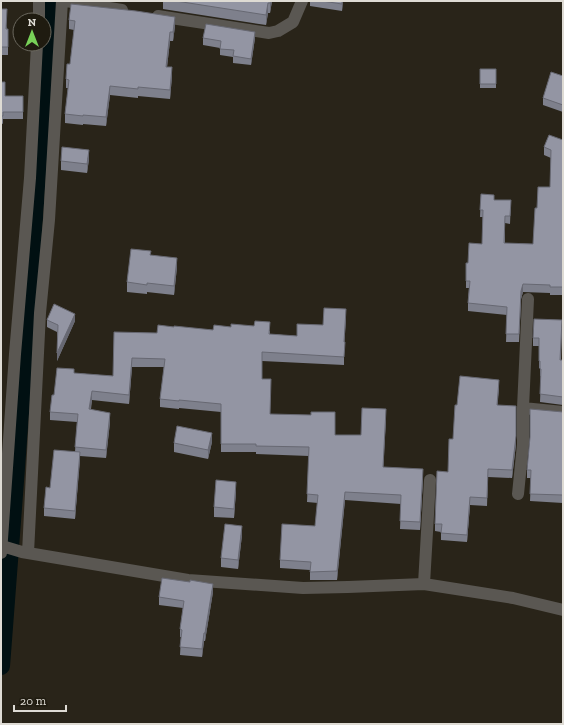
<svg xmlns="http://www.w3.org/2000/svg" width="564" height="725" font-family="'Zilla Slab',serif">
<rect width="100%" height="100%" fill="#292419"/>
<g fill="none" stroke-linecap="round" stroke-linejoin="round">
<path stroke="#011012" stroke-width="18" d="M1,666C18,444 35,223 48,1"/>
<path stroke="#5a5752" stroke-width="12" d="M66,1L122,10
M158,16L269,33L278,31L293,22L302,1
M39,20V1
M523,408L528,299
M518,494L523,444V408L563,412
M2,546L22,552L188,580L303,588L348,587L424,584L513,598L563,610
M1,553L15,354L30,178L37,44
M28,553L40,313L49,220L62,1
M424,584L430,480"/>
</g>
<path fill="#7e808c" d="M163,1H272L270,13H268L266,25L163,9Z
M310,1H343L342,11L310,6Z
M1,9L7,29H8V55H1Z
M69,20L175,26L173,41H170L167,67L172,76L170,99L138,96V98L110,95L106,126L83,124V125L65,123V114L68,88H66V79L70,64L74,30L69,29Z
M203,38H255L251,65L233,63V57L220,55V48L203,45Z
M480,69H496V88H480Z
M563,76V112L543,105V98Z
M1,82L5,96H23V119H3V124L1,123Z
M563,140V295H550V293L523,292L521,299L519,342H506L507,315L468,311V303L469,288H466V281L468,263L482,244L483,217H480L481,194L494,200H511L510,224L505,223V243L533,244L537,208L550,187L551,158L544,155V147Z
M89,159L87,173L61,170V161Z
M151,255L177,267L174,295L147,292V294L127,292V282Z
M47,318L75,321L57,361V332L47,327Z
M346,318L344,342V365L262,361V379L270,414L335,435H361L386,418L383,467L423,478L420,530L400,529L401,504L345,500L337,580H310V570L280,568V560L315,526L318,503L307,502L309,456L256,454V452H221V412L179,408V409L160,407V399L164,367H132L129,404L92,400L91,409L110,422L106,458L80,456L75,519L44,516V508L50,488L75,452L77,422L50,420V412L54,395L74,373L113,376L157,333L174,327L213,330L270,331V334L297,336L323,325Z
M562,328L561,360H563V405L540,402L541,376H540V368H539V346H533V338Z
M499,388L497,405L516,444L512,478L488,477L487,506L470,505L467,542L441,540V532L435,531V524L448,472L453,439L457,405Z
M563,412V503L530,501L531,478H527V470Z
M212,442L208,459L174,452V443Z
M236,491L234,518L214,517V507Z
M242,535L238,569L221,567V558Z
M213,592L205,641H204L202,657L180,655L181,637H180V629L183,608L159,605V597Z"/>
<path fill="#676872" d="M271,1H272L270,13V3Z
M342,1H343L342,11Z
M268,3V13L266,25V15Z
M175,17V26L173,41V32Z
M170,32V41L166,76V67Z
M255,32V38L251,65V59Z
M172,67V76L170,99V90Z
M110,86V95L106,126V117Z
M89,150V159L87,173V164Z
M177,258V267L174,295V286Z
M523,284V292L521,299L519,342L521,291Z
M346,309V318L344,350V342Z
M75,314V321L57,361V353Z
M132,358V367L129,404V395Z
M499,380V388L497,413V405Z
M92,391V400L89,417V409Z
M386,409V418L383,475V467Z
M110,413V422L106,458V450Z
M212,433V442L208,459V450Z
M516,436V444L512,478V470Z
M80,452V461L75,519V511Z
M423,469V478L420,530V522Z
M236,482V491L234,518V509Z
M345,492V500L337,580V571Z
M470,497V505L467,542V535Z
M242,526V535L238,569V560Z
M213,584V592L205,641V633Z
M204,633V641L202,657V649Z"/>
<path fill="#9395a3" stroke="#676872" d="M176,1H271L270,3H268L266,15Z
M322,1H342V4Z
M71,4L136,11L175,17L173,32H170L166,67H172L170,90L138,87V89L110,86L106,117L83,115V116L65,114L69,80L66,79L67,64H70L75,21L69,20Z
M1,9H7L6,29H8V47H1Z
M206,24L255,32L251,59L233,56L234,50L220,49L221,41L203,38Z
M480,69H496V84H480Z
M551,72L563,76V105L543,98Z
M1,82H5V96H23V112H3V116H1Z
M549,135L563,140V287H550V285L523,284L521,291L519,334H506L507,307L468,303L470,281H466V263H468L469,243L482,244L483,210H480L481,194L494,195V200H511L510,216H505L504,243L533,244L535,208H537L538,187H550L551,150L544,147Z
M62,147L89,150L87,164L61,161Z
M131,249L151,251L150,255L177,258L174,286L147,283V285L127,282Z
M54,304L75,314L57,353L58,325L47,320Z
M324,308L346,309L344,342H345L344,357L262,352V379H271L270,414L311,415V412H335V435H361L362,408L386,409L383,467L423,469L420,522L400,521L401,495L345,492L337,571L310,572L311,562L280,560L282,524L315,526L318,495L307,494L309,447L256,446V444H221V404L179,400V401L160,399L165,359L132,358L129,395L92,391L89,409L110,413L106,450L75,447L78,414L50,412L52,395H54L57,368L74,369V373L113,376L114,332L157,333L158,325L174,327V326L213,330L214,325L231,327V324L254,326L255,321L270,322L269,334L297,336V324L323,325Z
M534,319L562,320L560,360H563V397L540,394L541,369H540V361H539V338H533Z
M460,376L499,380L497,405L516,406V436L512,470L488,469L487,498L470,497L467,535L441,533L442,524H435L437,471L448,472L449,439H453L455,405H457Z
M530,409L563,412V495L530,494L531,470H527L530,437Z
M177,426L212,433L208,450L174,443Z
M54,450L80,452L75,511L44,508L46,487L50,488Z
M216,480L236,482L234,509L214,507Z
M225,524L242,526L238,560L221,558Z
M162,578L190,582V580L213,584L205,633H204L202,649L180,647L182,630L180,629L184,601L159,597Z"/>
<rect width="564" height="725" fill="none" stroke="#dedbd4" stroke-width="4"/>
<g transform="translate(32 32)"><circle r="19" fill="#1f1b10" stroke="#6b685e"/>
<path d="M0-3L7 15L0 10L-7 15Z" fill="#78d158"/>
<text y="-6" font-size="11" font-weight="bold" text-anchor="middle" fill="#dedbd4">N</text>
</g>
<path d="M14 705v6h52v-6" fill="none" stroke="#dedbd4" stroke-width="2"/>
<text x="20" y="705" font-size="12" fill="#dedbd4" stroke="#1f1b10" stroke-width="3" paint-order="stroke">20 m</text>
</svg>
